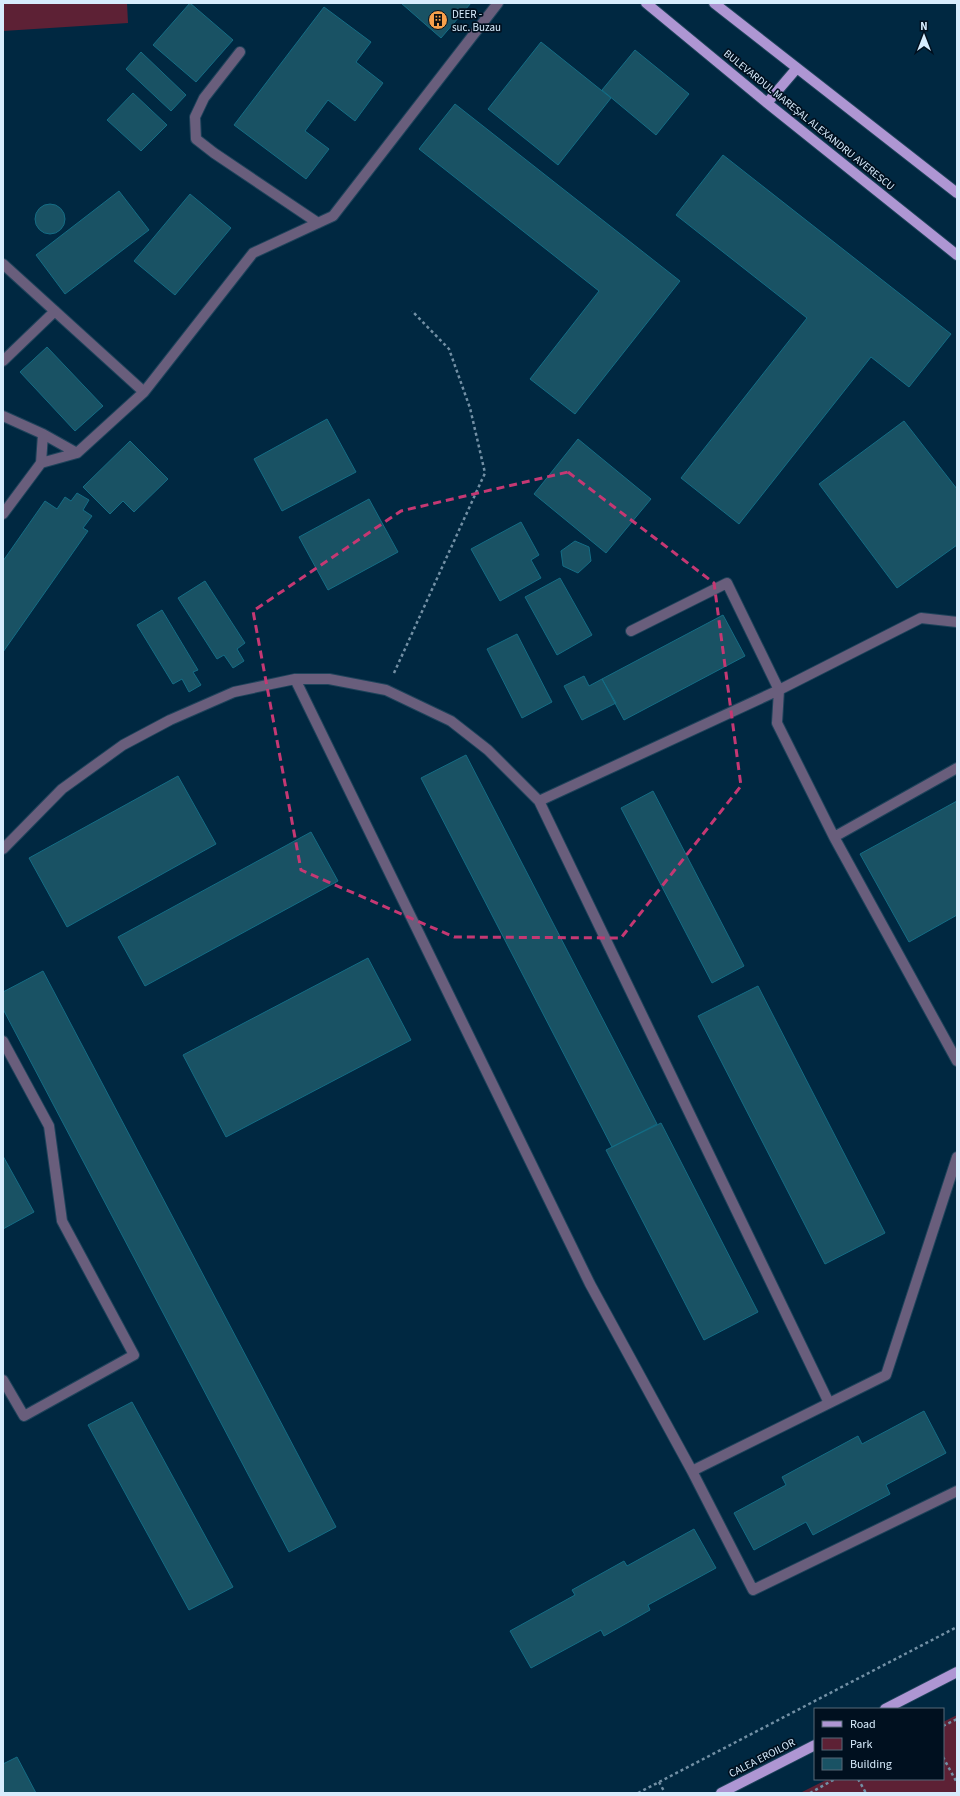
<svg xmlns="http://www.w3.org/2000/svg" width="960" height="1796" font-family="'Source Sans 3',sans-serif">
<rect width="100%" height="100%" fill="#002841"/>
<path fill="#5d2135" d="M3,3H127L128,23L3,31Z
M957,1715V1793H800L828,1779H943V1722Z"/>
<path fill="#195264" stroke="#146d85" d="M190,3L233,40L196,82L153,45Z
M401,3H471L441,38Z
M324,7L371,42L356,62L383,83L355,121L328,100L305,131L329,149L306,179L234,125Z
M541,42L611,98L558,165L488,109Z
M635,50L689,94L656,135L602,90Z
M141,52L186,95L171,111L126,69Z
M133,93L167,125L141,151L107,120Z
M455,104L680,281L575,414L530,379L599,291L419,149Z
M723,155L951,334L909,387L871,357L739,524L681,478L807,318L676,215Z
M119,191L149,230L65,294L36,255Z
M190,194L231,228L175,295L134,261Z
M35 219a15 15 0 1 1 30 0a15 15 0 1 1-30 0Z
M47,347L103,406L75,431L20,372Z
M327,419L356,472L282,511L254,459Z
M904,421L957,489V545L897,588L819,484Z
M578,439L651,499L606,553L534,494Z
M130,441L168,479L134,512L123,501L110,514L83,487Z
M77,493L89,500L83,510L92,516L83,528L88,531L3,652V561L45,501L57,509L65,497L71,501Z
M369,499L398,552L328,590L299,537Z
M521,522L539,555L531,560L541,578L500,601L471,549Z
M575,541L589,547L591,561L578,573L563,566L561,551Z
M560,578L592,635L557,655L525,597Z
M205,581L245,643L237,649L244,661L233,668L224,655L217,659L178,598Z
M162,610L198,670L193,672L201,685L189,692L182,679L173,684L137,625Z
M723,615L745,656L624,720L602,679Z
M517,634L552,702L522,718L487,649Z
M584,676L589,686L602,679L616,703L582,720L564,686Z
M466,755L657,1124L612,1147L421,778Z
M178,776L216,844L67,927L29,858Z
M653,791L744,966L712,983L621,808Z
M957,801V915L909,942L860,854Z
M311,832L338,881L145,986L118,937Z
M368,958L411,1040L226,1137L183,1055Z
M43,971L336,1527L289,1552L3,1009V992Z
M758,986L885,1233L825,1264L698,1016Z
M661,1123L758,1312L704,1340L606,1150Z
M3,1156L34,1212L3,1229Z
M132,1402L233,1587L189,1610L88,1425Z
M924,1411L946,1453L886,1485L890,1494L813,1535L806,1522L754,1550L734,1513L786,1485L782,1477L858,1436L862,1444Z
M694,1529L716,1568L648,1605L650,1610L604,1636L601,1630L531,1668L510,1631L575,1595L572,1590L624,1561L627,1566Z
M17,1757L36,1793H3V1764Z"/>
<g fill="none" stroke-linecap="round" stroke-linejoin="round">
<defs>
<path id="minor" d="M240,52L204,98L195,117L196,139L214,153L318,223
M3,264L144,392
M3,361L55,311
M3,416L43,434L77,453
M41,463L43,434
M3,514L41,463L77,453L144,392L253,253L333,216L498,3
M631,631L727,583L779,690L921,618L957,622
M295,679L590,1284L692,1471L753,1590L957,1491
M539,801L779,690L777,723L834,837L957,1061
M834,837L957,768
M3,849L62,789L123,745L170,720L234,692L295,679H329L386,690L451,721L488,750L539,801L829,1403
M3,1041L49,1126L62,1221L134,1355L24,1416L3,1380
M692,1471L886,1375L957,1157"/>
<path id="major" d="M646,3L767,103L957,255
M714,3L957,193
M767,103L797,68
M885,1709L957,1672
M721,1793L815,1745"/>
</defs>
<use href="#minor" stroke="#1e435b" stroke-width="12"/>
<use href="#major" stroke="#1e435b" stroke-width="12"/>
<path stroke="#7290a5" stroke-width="2.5" stroke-dasharray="3 3" stroke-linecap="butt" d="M394,673L485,473L470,408L449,349L412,311
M943,1726L957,1719
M943,1757L957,1783
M858,1779L866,1793
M659,1782L665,1793
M638,1793L957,1627
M810,1793L835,1779"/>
<use href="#minor" stroke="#695e7c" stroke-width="10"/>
<use href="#major" stroke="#ae96d3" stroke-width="10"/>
</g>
<path fill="none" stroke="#c53873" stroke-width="3" stroke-dasharray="8 5" stroke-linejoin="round" d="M568,472L714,583L741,786L621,938L454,937L301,870L253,611L401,511Z"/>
<defs>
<symbol id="building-disc" viewBox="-11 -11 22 22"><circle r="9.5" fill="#f8a04b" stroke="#00101f"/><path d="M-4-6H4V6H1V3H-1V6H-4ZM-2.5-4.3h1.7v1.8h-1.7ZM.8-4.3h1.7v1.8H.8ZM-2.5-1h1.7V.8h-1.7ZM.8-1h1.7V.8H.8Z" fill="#111"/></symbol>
</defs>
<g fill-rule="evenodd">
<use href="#building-disc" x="427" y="9" width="22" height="22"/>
</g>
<g text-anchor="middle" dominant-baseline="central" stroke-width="3.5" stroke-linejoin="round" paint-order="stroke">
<g font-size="11" fill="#d7ecfd" stroke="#00101f" text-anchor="start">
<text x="452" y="14">DEER -<tspan x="452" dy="13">suc. Buzau</tspan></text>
</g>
<g font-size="11" fill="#d7ecfd" stroke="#00101f">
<text transform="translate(809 120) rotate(39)">BULEVARDUL MAREȘAL ALEXANDRU AVERESCU</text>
<text transform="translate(762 1758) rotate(-27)">CALEA EROILOR</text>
</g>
</g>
<rect width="960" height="1796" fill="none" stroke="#d7ecfd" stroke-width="8"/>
<rect x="814" y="1708" width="130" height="72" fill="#00101f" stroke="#566878"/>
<rect x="822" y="1721" width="20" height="6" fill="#ae96d3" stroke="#566878"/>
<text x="850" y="1728" font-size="12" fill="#d7ecfd">Road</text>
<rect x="822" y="1738" width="20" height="12" fill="#5d2135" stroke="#566878"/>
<text x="850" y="1748" font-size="12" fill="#d7ecfd">Park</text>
<rect x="822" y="1758" width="20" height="12" fill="#195264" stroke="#566878"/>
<text x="850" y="1768" font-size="12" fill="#d7ecfd">Building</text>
<g transform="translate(924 36)" stroke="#00101f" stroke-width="3" paint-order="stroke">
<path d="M0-3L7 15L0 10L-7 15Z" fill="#d7ecfd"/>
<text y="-6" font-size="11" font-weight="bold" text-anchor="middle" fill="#d7ecfd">N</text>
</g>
</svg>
